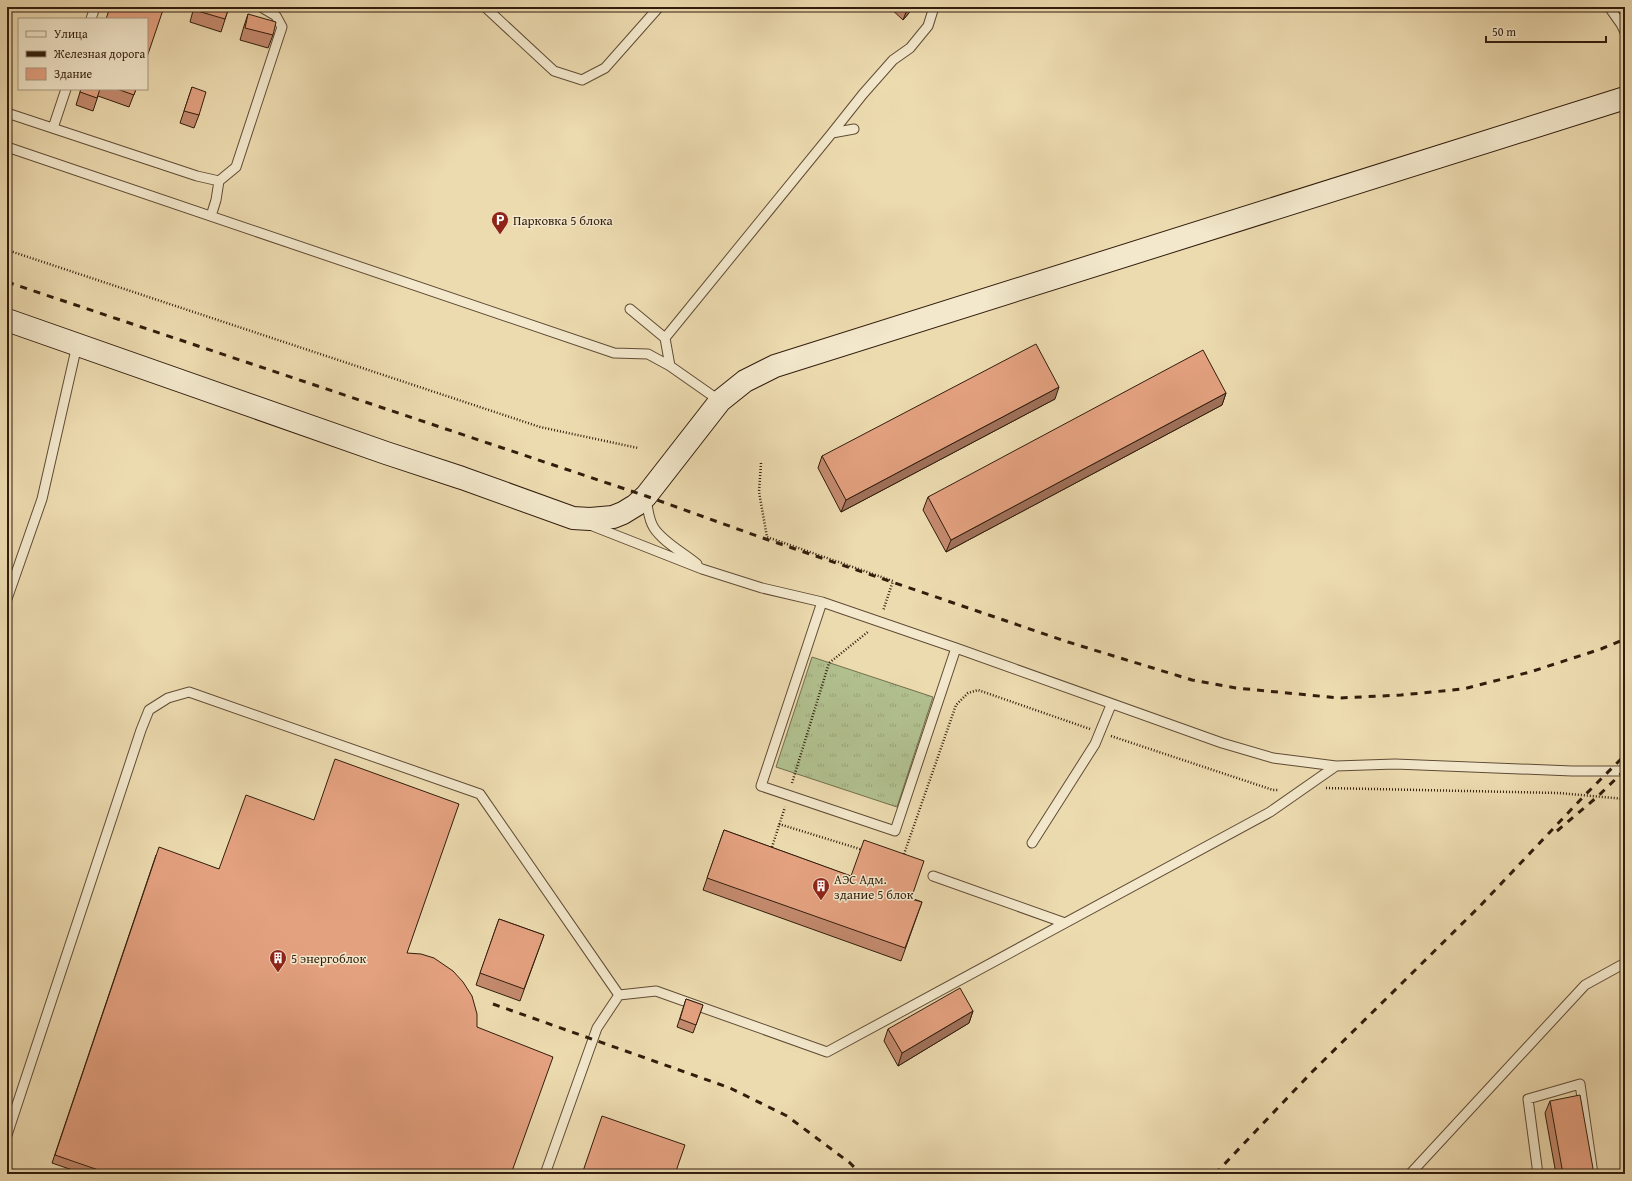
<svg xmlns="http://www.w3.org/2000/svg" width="1632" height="1181" font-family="'Gentium Book Plus',serif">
<defs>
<pattern id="grass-tufts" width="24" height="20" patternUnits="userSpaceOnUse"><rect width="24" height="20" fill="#b2c190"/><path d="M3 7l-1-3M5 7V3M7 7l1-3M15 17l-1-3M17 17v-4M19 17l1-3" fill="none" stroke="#9aa57b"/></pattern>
</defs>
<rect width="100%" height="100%" fill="#eddbb0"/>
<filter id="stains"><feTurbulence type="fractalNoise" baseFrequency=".005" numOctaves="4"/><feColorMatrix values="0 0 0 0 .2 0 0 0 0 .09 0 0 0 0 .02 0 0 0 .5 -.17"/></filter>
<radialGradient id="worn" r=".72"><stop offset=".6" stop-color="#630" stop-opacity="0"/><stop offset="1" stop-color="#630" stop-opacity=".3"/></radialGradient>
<path fill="url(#grass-tufts)" stroke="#726f4e" d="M812,657L933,697L897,807L776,767Z"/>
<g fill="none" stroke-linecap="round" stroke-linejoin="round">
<defs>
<path id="service" d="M485,7L554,71L582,80L605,68L659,7
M1609,7L1621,24L1625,32
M91,19L95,7
M7,113L197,176L219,181
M53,128L66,89
M832,133L863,94L893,60L910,48L928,26L934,7
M7,147L614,353L648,354L670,366L720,401
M211,216L216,200L219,181L236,167L282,27L276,16L261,7
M630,309L665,338L670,366
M665,338L832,133L854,129
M646,498C648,508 648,519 654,528C663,542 684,553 697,564
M590,525L702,569L762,588L822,602L956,648L1222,743L1273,758L1336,766L1395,764L1572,771H1625
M7,599L42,499L77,345
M822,602L761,786L895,831L956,648
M1032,843L1095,744L1111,705
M933,876L1065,923
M7,1135L141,730L149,710L168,698L189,692L480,794L619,995
M545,1174L597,1028L619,995L656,991L827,1052L1270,812L1336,766
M1410,1174L1585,985L1625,963
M1538,1174L1528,1099L1580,1084L1593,1174"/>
<path id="secondary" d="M7,320L386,453L462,478L573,518L590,519L613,517L623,513L636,505L646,496L720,401L745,381L775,366L1625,98"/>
</defs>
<use href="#service" stroke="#604c35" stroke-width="11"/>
<use href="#secondary" stroke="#311d0c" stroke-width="24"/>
<path stroke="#311d0c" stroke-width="2.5" stroke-dasharray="1 2" stroke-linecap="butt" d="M7,250L540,427L638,448
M761,463L759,492L767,537L893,581L883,611
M1111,736L1273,790H1279
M792,783L829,663L869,631
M1326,788L1559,793L1625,799
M779,824L863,850
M771,850L785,807
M903,857L956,705L968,693L978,690L1090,729"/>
<use href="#service" stroke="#f3e8cc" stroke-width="9"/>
<use href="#secondary" stroke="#f3e8cc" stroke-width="22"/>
<path stroke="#311d0c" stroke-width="3" stroke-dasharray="7 7" stroke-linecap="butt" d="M7,282L646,496L757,536L1068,642L1192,680L1236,688L1339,698L1401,695L1463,689L1530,672L1601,649L1625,639
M1557,831L1597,797L1625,770
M493,1004L730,1088L787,1116L850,1163L861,1174
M1215,1174L1311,1073L1480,906L1584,796L1625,755"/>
</g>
<path fill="#c48a6e" stroke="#311d0c" d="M194,7H229L221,32L190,22Z
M889,7H914L903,20Z
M248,14L273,35L268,48L240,40L244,26Z
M192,87L199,115L194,128L180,123Z
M81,89H136L129,107L98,96L93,111L76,105Z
M1226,393L1222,405L946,552L923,510L928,497Z
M1055,399L841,512L818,468L822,456Z
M314,820L407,953L477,1027L511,1174H84L52,1163L156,855L219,869Z
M724,830L922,902L901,961L703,890Z
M499,919L544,935L520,1001L476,985Z
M686,999L703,1005L693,1033L677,1027Z
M973,1011L969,1023L898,1066L884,1041L888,1029Z
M1550,1101L1594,1174H1556L1545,1113Z"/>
<path fill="#a0715a" stroke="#311d0c" d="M908,7H914L903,20Z
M1059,387L1055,399L841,512L846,500Z
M1226,393L1222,405L946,552L951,540Z
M973,1011L969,1023L898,1066L902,1053Z"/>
<path fill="#e4a180" stroke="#311d0c" d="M110,7H164L147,57V19H106Z
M195,7H229L225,19L194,10Z
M248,14L276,22L273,35L245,28Z
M192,87L206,92L199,115L184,111Z
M81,89H100L97,98L80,92Z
M117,89H136L134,95Z
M1036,344L1059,387L846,500L822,456Z
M1203,350L1226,393L951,540L928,497Z
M335,759L459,804L407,953L421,954L434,958L453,971L463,982L472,996L477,1014V1027L553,1057L511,1174H110L55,1155L159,847L219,869L246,795L314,820Z
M724,830L851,876L864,840L924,861L911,899L922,902L905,948L707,878Z
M499,919L544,935L524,989L480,973Z
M960,988L973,1011L902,1053L888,1029Z
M686,999L703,1005L696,1025L680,1019Z
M1580,1095L1594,1174H1563L1550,1101Z
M602,1116L685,1145L675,1174H582Z"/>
<defs>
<symbol id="parking-pin" viewBox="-11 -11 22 30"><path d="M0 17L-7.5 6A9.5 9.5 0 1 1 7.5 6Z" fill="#8f2418" stroke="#f3e8cc"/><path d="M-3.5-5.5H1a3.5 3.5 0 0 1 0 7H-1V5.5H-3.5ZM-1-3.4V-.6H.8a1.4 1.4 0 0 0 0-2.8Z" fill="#fff"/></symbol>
<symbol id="building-pin" viewBox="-11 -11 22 30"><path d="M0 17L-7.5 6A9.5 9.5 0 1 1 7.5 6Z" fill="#8f2418" stroke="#f3e8cc"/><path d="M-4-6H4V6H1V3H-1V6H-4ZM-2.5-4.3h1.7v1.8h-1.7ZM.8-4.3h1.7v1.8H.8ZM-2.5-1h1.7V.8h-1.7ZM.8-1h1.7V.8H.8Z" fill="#fff"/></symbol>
</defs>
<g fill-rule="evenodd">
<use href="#parking-pin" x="490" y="210" width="20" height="27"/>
<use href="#building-pin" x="811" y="876" width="20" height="27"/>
<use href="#building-pin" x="268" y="948" width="20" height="27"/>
</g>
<g text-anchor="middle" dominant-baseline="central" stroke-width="3" stroke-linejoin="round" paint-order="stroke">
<g font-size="13" fill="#311d0c" stroke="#f3e8cc" text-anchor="start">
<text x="513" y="220">Парковка 5 блока</text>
<text x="834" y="879">АЭС Адм.<tspan x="834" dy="15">здание 5 блок</tspan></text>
<text x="291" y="958">5 энергоблок</text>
</g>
</g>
<rect width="1632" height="1181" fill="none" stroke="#eddbb0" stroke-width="24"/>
<rect x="8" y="8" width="1616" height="1165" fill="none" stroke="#311d0c" stroke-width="2"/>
<rect x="12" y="12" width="1608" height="1157" fill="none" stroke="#311d0c"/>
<rect x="18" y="18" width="130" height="72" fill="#f3e8cc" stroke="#a5977f"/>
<rect x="26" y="31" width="20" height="6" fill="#f3e8cc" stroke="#a5977f"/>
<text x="54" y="38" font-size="12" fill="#311d0c">Улица</text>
<rect x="26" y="51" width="20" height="6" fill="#311d0c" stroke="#a5977f"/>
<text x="54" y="58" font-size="12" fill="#311d0c">Железная дорога</text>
<rect x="26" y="68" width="20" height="12" fill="#e4a180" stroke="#a5977f"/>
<text x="54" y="78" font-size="12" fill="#311d0c">Здание</text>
<path d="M1486 36v6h120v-6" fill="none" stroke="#311d0c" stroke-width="2"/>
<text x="1492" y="36" font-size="12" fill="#311d0c" stroke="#f3e8cc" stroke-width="3" paint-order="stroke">50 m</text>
<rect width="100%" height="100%" filter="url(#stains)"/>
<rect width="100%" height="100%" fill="url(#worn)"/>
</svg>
